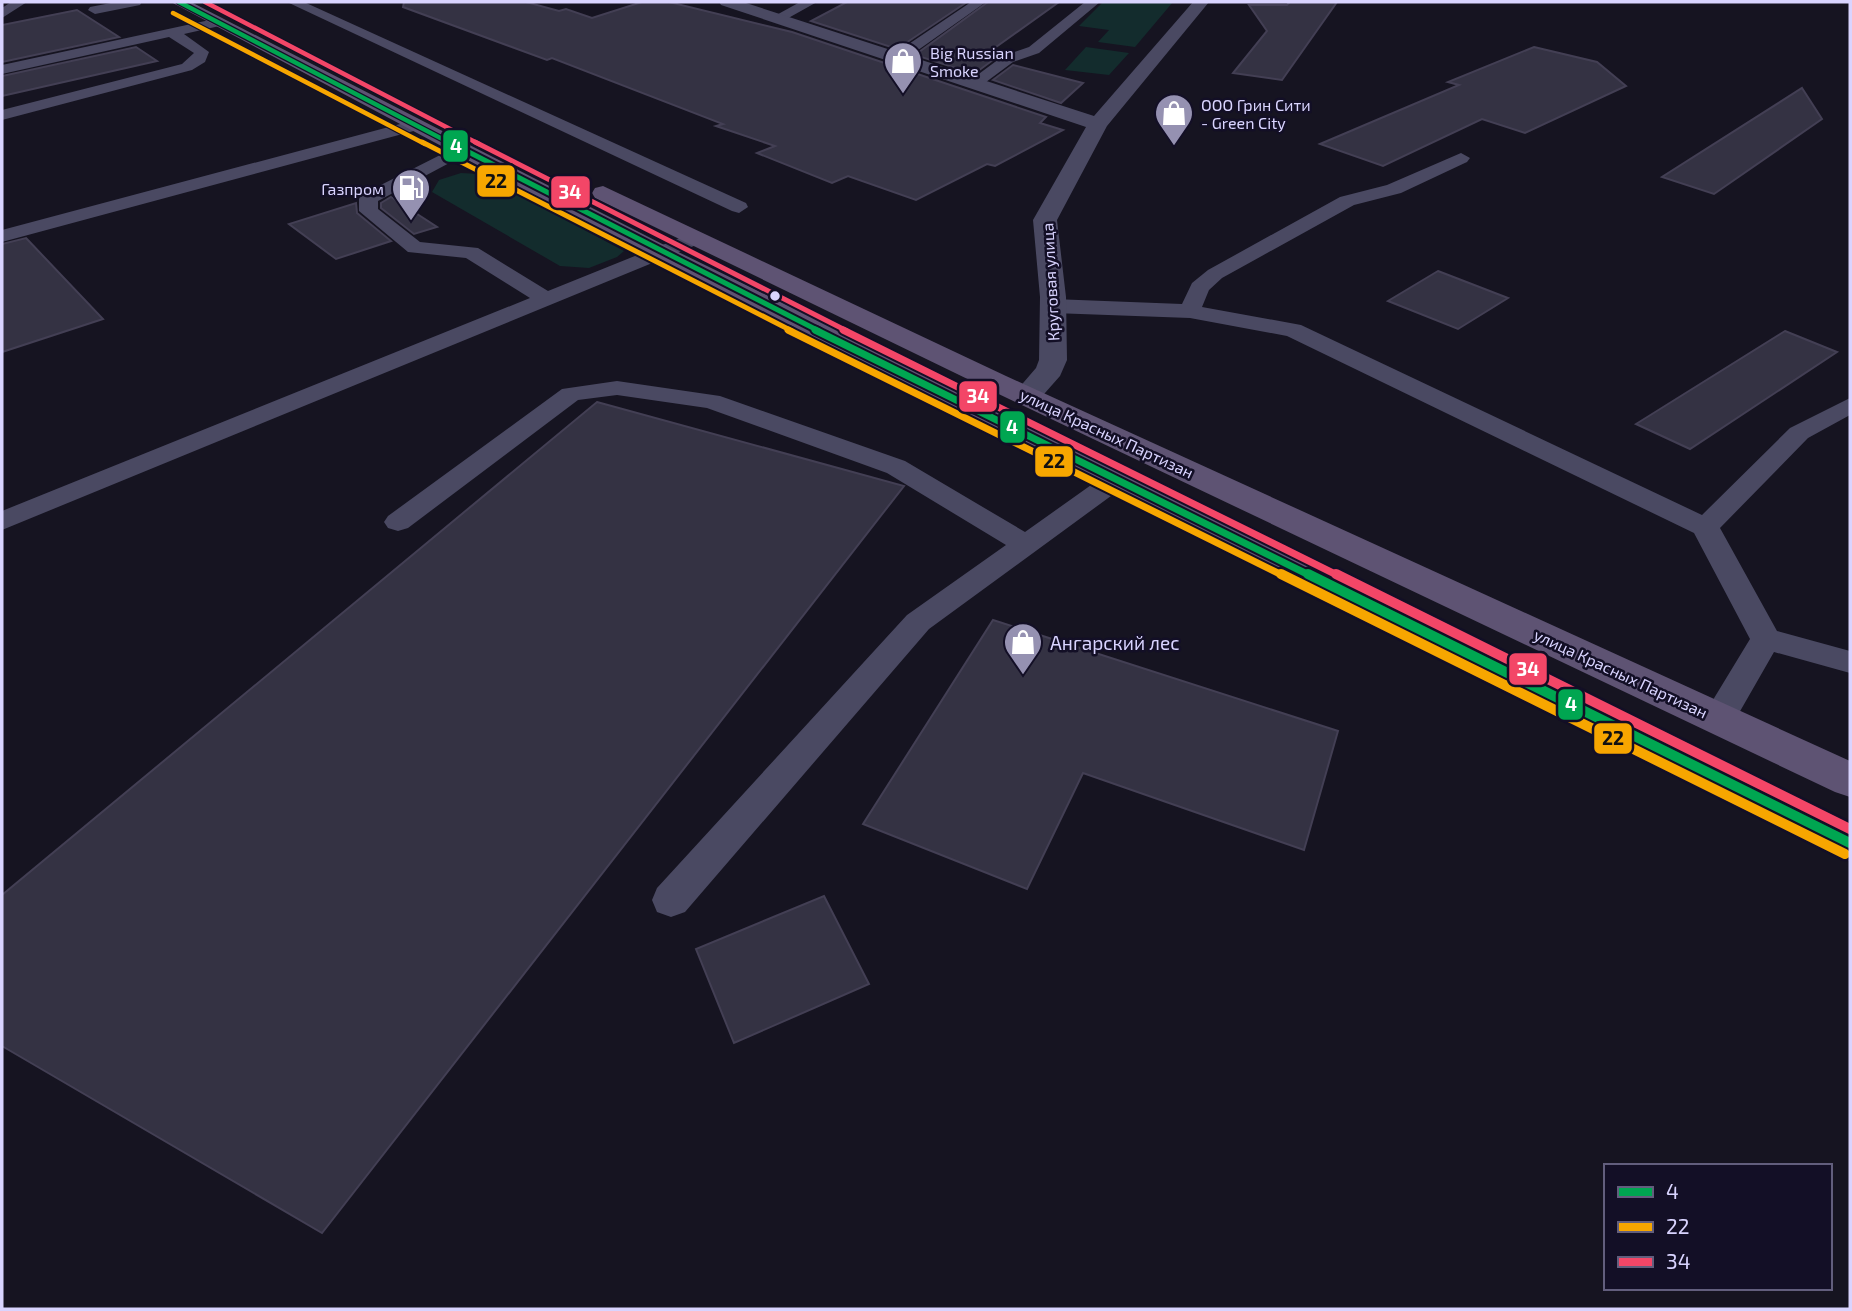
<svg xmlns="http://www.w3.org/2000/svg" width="1852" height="1311" font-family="'Exo 2',sans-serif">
<rect width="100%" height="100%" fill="#161421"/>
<path fill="#132c2d" d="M1103,2H1173L1135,47L1098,42L1109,30L1079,26Z
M1086,47L1129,53L1109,75L1065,70Z
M461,173L479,174L624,251L617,257L589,268L560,266L432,192L439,180Z"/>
<path fill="#343243" stroke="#433f54" stroke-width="2" d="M404,2H526L559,11L566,9L592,18L642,2H669L792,32L1046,117L1040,123L1063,130L995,166L987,164L916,200L848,176L832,183L757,153L775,146L716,126L723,124L552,58L547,60L403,7Z
M847,2H967L897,49L811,21Z
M988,2H1059L982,57L993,60L974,74L915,55Z
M1290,2H1337L1282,80L1233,73L1267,31L1249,5H1287Z
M77,10L119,37L2,62V25Z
M136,47L157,61L2,96V76Z
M1534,47L1597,62L1626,86L1525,133L1482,119L1383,166L1320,144L1459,85L1448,82Z
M1013,65L1083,83L1061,103L993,80Z
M1802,88L1822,119L1714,194L1662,177Z
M391,197L437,227L414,234L381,208V203Z
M356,203L357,213L391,241L336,259L289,224Z
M26,238L103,319L2,352V244Z
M1438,271L1508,298L1458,329L1388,301Z
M1785,331L1837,352L1690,449L1636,424Z
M597,402L904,486L322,1233L2,1046V895Z
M993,620L1338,731L1304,850L1083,773L1027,889L863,824Z
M824,896L869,984L734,1043L696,949Z"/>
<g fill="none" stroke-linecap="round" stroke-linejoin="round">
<path fill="#4a4962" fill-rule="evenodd" d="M11,2H27L2,18V8Z
M116,2H142L140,5L95,14L88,10L90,7Z
M287,2H304L746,203L748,207L739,213L732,211Z
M800,2H817L783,21L778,22L771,18Z
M971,2H986L904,60H894L892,57L894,54Z
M1085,2H1100L1039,53L1013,62L982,85H972L969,82L972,79L1003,56L1029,47Z
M219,18L226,22L224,25L184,34L209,52L205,62L192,70L2,120V110L182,64L194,53L169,37L2,74V65Z
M415,120L423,125L421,129L2,242V230Z
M462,144L468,145L471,149L468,153L378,201V209L420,242L478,248L548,291L687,235H701L704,239L701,243L2,530V511L530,298L466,258L408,252L359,211V199L361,195Z
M1461,153L1470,158L1467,162L1401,193L1354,205L1222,278L1209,290L1202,307L1301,325L1702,515L1790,428L1850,398V415L1808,438L1720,528L1777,631L1850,651V673L1774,652L1731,727L1719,730L1707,727L1702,718L1750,639L1694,533L1287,336L1190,318L1053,313L1045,311L1042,306L1045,301L1053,299L1182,304L1192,283L1208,270L1340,197L1387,185Z
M617,381L720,396L905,461L1025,532L1108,473L1117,471L1126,473L1130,479L1126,485L929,629L685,912L671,917L657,912L652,900L657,888L907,615L1006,545L887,473L707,408L617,395L578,400L408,528L398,531L388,528L384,522L388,516L562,389Z"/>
<path fill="#4a4962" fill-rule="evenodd" d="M719,2H743L1094,116L1193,2H1209L1107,126L1057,220L1066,297L1067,360L1060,376L1037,402L1027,405L1017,402L1012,396L1036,368L1039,360L1040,297L1033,220L1086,127L721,5Z"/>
<path fill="#5e5373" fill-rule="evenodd" d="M171,2H191L670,248L1850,822V861L1834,856L652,258Z
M603,186L1006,376L1850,761V797L1835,792L986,388L595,198L592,193L595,188Z"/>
<defs>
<path id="bus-1-far3" d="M179,2L452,144"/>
<path id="bus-1-far2" d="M449,142L819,331"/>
<path id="bus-1-far1" d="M815,330L1311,576"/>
<path id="bus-1" d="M1308,574L1850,843"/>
<path id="bus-2-far3" d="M173,13L425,144"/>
<path id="bus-2-far2" d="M422,142L792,331"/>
<path id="bus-2-far1" d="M788,330L1284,576"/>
<path id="bus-2" d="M1281,574L1845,854"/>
<path id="bus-3-far3" d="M205,2L479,144"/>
<path id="bus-3-far2" d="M475,142L847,331"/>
<path id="bus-3-far1" d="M843,330L1339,576"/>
<path id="bus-3" d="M1336,574L1850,829"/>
</defs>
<use href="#bus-1-far3" stroke="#130f26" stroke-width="7"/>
<use href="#bus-1-far2" stroke="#130f26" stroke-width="9"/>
<use href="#bus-1-far1" stroke="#130f26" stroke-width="11"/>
<use href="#bus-1" stroke="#130f26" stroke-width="15"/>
<use href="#bus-2-far3" stroke="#130f26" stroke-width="7"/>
<use href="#bus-2-far2" stroke="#130f26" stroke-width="9"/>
<use href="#bus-2-far1" stroke="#130f26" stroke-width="11"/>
<use href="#bus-2" stroke="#130f26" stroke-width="15"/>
<use href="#bus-3-far3" stroke="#130f26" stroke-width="7"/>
<use href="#bus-3-far2" stroke="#130f26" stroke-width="9"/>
<use href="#bus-3-far1" stroke="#130f26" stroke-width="11"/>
<use href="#bus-3" stroke="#130f26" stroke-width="15"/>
<use href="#bus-1-far3" stroke="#00a651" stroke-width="4.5"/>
<use href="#bus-1-far2" stroke="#00a651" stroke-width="5"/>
<use href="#bus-1-far1" stroke="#00a651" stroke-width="7"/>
<use href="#bus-1" stroke="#00a651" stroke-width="10"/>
<use href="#bus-2-far3" stroke="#f7a600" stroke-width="4.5"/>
<use href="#bus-2-far2" stroke="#f7a600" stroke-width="5"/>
<use href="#bus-2-far1" stroke="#f7a600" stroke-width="7"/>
<use href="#bus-2" stroke="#f7a600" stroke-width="10"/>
<use href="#bus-3-far3" stroke="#f34667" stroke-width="4.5"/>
<use href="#bus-3-far2" stroke="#f34667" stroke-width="5"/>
<use href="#bus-3-far1" stroke="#f34667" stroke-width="7"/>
<use href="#bus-3" stroke="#f34667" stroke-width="10"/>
</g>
<defs>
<symbol id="shop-pin" viewBox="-11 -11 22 30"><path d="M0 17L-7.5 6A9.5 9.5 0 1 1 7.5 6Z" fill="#9591b1" stroke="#130f26"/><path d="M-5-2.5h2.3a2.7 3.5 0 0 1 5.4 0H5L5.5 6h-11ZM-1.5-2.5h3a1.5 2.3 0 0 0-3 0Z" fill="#fff"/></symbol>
<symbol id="fuel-pin" viewBox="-11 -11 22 30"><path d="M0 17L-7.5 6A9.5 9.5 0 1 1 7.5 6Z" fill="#9591b1" stroke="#130f26"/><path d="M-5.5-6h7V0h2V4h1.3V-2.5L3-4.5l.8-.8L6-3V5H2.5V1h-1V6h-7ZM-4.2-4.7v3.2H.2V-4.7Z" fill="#fff"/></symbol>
</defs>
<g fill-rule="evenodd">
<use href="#shop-pin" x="881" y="39" width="44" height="60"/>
<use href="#shop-pin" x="1152" y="91" width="44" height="60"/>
<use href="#fuel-pin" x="389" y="166" width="44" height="60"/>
<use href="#shop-pin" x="1001" y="620" width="44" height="60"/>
</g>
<circle fill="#d9d4ff" stroke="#130f26" stroke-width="2.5" cx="775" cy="296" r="6"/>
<g text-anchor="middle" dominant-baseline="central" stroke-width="5" stroke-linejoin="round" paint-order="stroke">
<g font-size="16" fill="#d9d4ff" stroke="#130f26" text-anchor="start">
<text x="930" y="52">Big Russian<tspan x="930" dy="18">Smoke</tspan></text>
<text x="1201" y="104">ООО Грин Сити<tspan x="1201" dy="18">- Green City</tspan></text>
<text x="384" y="188" text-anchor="end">Газпром</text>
</g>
<g font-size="16" fill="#d9d4ff" stroke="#130f26">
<text transform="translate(1050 282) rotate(-93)">Круговая улица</text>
<text transform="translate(1107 433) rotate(25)">улица Красных Партизан</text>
<text transform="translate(1621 673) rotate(25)">улица Красных Партизан</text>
</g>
<g font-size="19" fill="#d9d4ff" stroke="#130f26" text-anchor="start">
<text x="1050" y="642">Ангарский лес</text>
</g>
</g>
<g stroke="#130f26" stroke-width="2.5">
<rect x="442" y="129" width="27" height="34" rx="7" fill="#00a651"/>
<rect x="476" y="164" width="40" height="34" rx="7" fill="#f7a600"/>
<rect x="550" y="175" width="41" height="34" rx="7" fill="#f34667"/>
<rect x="958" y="380" width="40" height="33" rx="7" fill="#f34667"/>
<rect x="999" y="410" width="27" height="34" rx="7" fill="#00a651"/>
<rect x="1034" y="445" width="40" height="33" rx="7" fill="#f7a600"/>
<rect x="1508" y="652" width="40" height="34" rx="7" fill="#f34667"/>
<rect x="1557" y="688" width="27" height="33" rx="7" fill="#00a651"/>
<rect x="1593" y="722" width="40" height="33" rx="7" fill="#f7a600"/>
</g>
<g font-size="19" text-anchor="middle" font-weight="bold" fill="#fff">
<text x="456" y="153">4</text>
<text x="570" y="199">34</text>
<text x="978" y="403">34</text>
<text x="1012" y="434">4</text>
<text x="1528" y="676">34</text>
<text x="1571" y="711">4</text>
</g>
<g font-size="19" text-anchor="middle" font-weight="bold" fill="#111">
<text x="496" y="188">22</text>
<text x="1054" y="468">22</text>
<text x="1613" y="745">22</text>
</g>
<rect width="1852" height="1311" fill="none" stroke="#d9d4ff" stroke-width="7"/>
<rect x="1604" y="1164" width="228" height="126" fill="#130f26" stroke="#625e7d" stroke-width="2"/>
<rect x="1618" y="1187" width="35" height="10" fill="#00a651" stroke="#625e7d" stroke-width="2"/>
<text x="1666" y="1199" font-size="21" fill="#d9d4ff">4</text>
<rect x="1618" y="1222" width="35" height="10" fill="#f7a600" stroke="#625e7d" stroke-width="2"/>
<text x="1666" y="1234" font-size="21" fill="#d9d4ff">22</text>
<rect x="1618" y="1257" width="35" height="10" fill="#f34667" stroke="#625e7d" stroke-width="2"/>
<text x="1666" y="1269" font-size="21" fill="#d9d4ff">34</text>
</svg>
